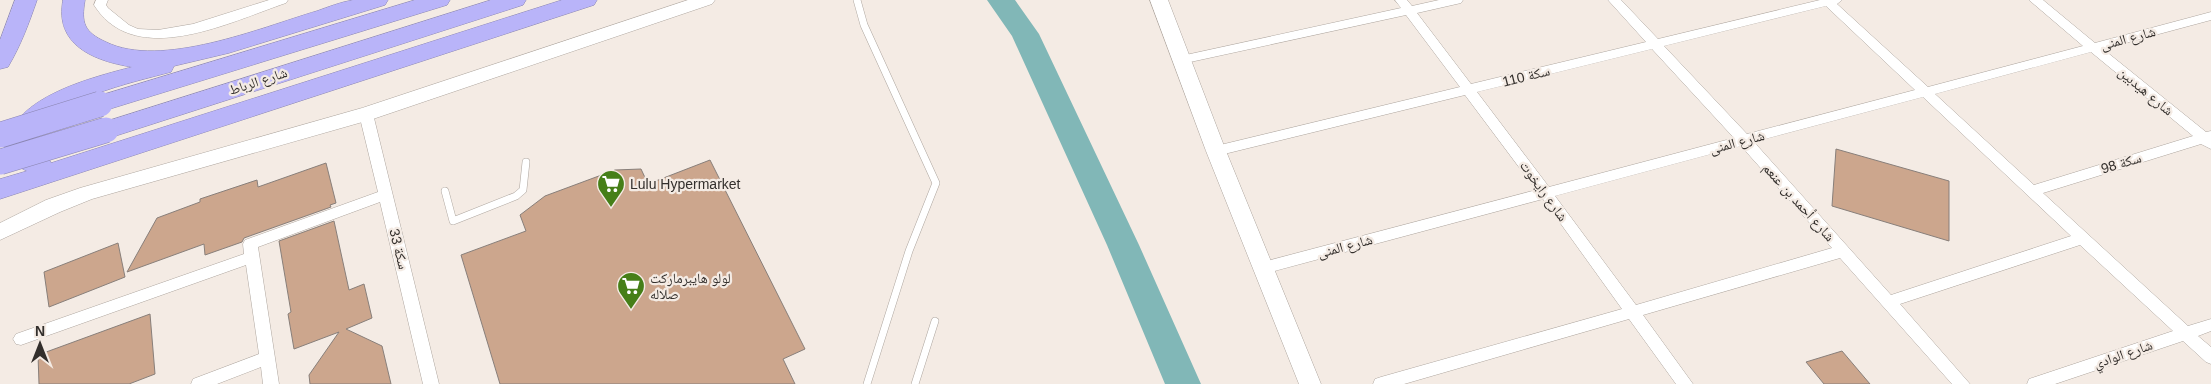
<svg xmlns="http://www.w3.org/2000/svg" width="2211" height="384" font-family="Helvetica,'Noto Naskh Arabic',sans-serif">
<rect width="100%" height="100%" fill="#f4ebe4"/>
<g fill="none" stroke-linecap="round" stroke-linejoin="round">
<path fill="#81b7b7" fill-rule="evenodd" d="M987,0H1015L1039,34L1139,245L1201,384H1165L1107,245L1012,36Z"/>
</g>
<path fill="#cca68d" stroke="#887f7a" d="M1836,149L1949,181V241L1832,206Z
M710,160L805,349L783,359L795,384H500L461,255L526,231L520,215L545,196L615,170L641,169L648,184Z
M326,163L336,203L330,205L331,207L244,238L242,242L205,255L204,244L127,272L157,218L200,202V199L257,180L258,187Z
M334,221L349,290L364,284L372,318L346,329L382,346L391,384H310L309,375L339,332L294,349L288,314L291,312L279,241Z
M118,243L125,277L49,307L44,272Z
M150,314L155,374L129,384H39L38,355Z
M1842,351L1870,384H1824L1806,362Z"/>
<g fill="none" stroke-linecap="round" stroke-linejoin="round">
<defs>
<path id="lane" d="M857,0L864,25L936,183L909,251L867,384
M445,191L453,221L516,196L523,190L526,162
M915,384L935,321"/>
<path id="street" d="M96,0H108L106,5L108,8L129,25L138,29L158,30L193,24L269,0H288L286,3C232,21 138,69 96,8L94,5Z
M1395,0H1407L1412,6L1439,0H1463L1461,3L1417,13L1471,84L1646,42L1608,0H1621L1658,39L1820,0H1842L1837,4L1928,87L2083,46L2029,0H2043L2095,43L2211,12V20L2103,49L2206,132L2211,131V149L2201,144L2043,193L2188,326L2211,319V331L2198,336L2211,347V364L2206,362L2183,341L2055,384H2027L2029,379L2173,331L2080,245L1900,304L1970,384H1952L1840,258L1643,315L1693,384H1676L1629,319L1404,384H1373L1375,379L1381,377L1622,309L1543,199L1263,274L1258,272L1256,268L1258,264L1263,262L1536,190L1465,95L1216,156L1211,155L1209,151L1211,147L1216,146L1460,87L1406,15L1181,64L1175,60L1181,56L1401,8ZM1826,6L1915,90L1747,134L1664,46ZM1652,49L1734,138L1549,187L1477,92ZM2091,52L2193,136L2034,185L1935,94ZM1923,97L2071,236L1891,295L1754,142ZM1741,146L1832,248L1636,305L1555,196Z
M366,109L371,111L373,114L439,384H423L380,202L258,247L279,384H263L261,367L217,384H191L193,379L259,354L246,265L21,345L16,344L13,339L16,334L244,254L243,244L245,240L378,192L359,114L361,111Z"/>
<path id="secondary" d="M688,0H715L712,4L373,119L92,199L60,212L0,240V223L46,200L80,188L362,108Z
M1150,0H1168L1226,151L1321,384H1299L1206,151Z"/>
<path id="highway" d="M15,0H37C29,23 21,45 8,67L0,69V40Z
M63,0H85C81,23 84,32 106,42C161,69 260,28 317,11C328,7 341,2 353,0C364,0 377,0 388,0L385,5L229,53L174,66L171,72C134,82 49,100 33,138C31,143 30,147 33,152L49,159L51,163L562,0H597L594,5L0,199V179L27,171C17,167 6,157 7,145C12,97 94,77 132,67C94,61 54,45 63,0Z
M415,0H450L447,5L100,112L92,110L88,104L92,98Z
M491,0H526L523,5L106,139L98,136L94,130L98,124Z"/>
</defs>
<use href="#lane" stroke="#aea69f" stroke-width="8"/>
<use href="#street" stroke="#aea69f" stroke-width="1"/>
<use href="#secondary" stroke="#aea69f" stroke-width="1"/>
<use href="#highway" stroke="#8a85b1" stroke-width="1"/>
<use href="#lane" stroke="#fff" stroke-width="7"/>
<use href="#street" fill="#fff" fill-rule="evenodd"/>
<use href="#secondary" fill="#fff" fill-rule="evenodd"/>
<use href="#highway" fill="#b9b4f9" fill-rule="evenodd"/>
<defs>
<path id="highway-bridge" d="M0,135L100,104
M0,162L106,130"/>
</defs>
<use href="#highway-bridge" stroke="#8a85b1" stroke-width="26" stroke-linecap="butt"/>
<use href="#highway-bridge" stroke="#b9b4f9" stroke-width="25"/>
</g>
<defs>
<symbol id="supermarket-pin" viewBox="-11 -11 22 30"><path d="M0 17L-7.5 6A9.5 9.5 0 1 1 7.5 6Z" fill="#467f18" stroke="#f4ebe4"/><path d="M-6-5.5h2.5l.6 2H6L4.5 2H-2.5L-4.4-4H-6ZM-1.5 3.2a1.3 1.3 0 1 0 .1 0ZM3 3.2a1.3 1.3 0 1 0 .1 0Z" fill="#fff"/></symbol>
</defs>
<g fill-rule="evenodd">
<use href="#supermarket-pin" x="595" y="168" width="32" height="43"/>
<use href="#supermarket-pin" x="615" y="270" width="32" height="43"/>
</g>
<g text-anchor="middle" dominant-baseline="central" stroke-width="4.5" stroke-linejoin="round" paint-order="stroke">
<g font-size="14" fill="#332f2c" stroke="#f4ebe4">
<text transform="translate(2128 38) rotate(-15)">شارع المنى</text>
<text transform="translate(1526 76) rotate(-14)">سكة 110</text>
<text transform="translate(258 81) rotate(-18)">شارع الرباط</text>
<text transform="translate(2146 91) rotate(40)">شارع هيدبين</text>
<text transform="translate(1737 142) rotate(-15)">شارع المنى</text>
<text transform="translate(2121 163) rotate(-17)">سكة 98</text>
<text transform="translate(1544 191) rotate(54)">شارع رايخوت</text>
<text transform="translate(1799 202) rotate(48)">شارع أحمد بن عنعم</text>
<text transform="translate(1345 246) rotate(-15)">شارع المنى</text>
<text transform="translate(399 249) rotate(76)">سكة 33</text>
<text transform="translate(2123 354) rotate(-19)">شارع الوادي</text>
</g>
<g font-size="14" fill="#332f2c" stroke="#f4ebe4" text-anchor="start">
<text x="630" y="184">Lulu Hypermarket</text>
<text x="650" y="278">لولو هايبرماركت<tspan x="650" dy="16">صلاله</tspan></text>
</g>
</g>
<g transform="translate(40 344)" stroke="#f4ebe4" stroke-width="4" paint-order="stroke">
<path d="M0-4L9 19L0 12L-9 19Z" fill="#332f2c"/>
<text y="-8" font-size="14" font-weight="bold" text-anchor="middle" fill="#332f2c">N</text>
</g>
</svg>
